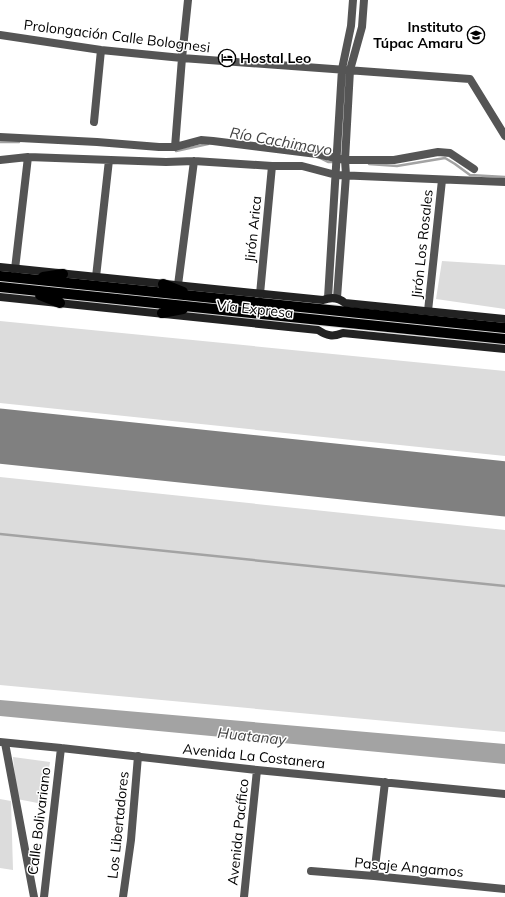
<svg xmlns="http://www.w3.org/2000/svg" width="505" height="897" font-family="Mulish,sans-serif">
<rect width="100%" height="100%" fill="#fff"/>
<path fill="#dcdcdc" d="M442,261L505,265V309L436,299Z
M0,321L505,371V456L0,403Z
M0,477L505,530V732L0,685Z
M13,757L50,762L43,804L17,799Z
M0,799L11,801L13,870L0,868Z"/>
<path fill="#a3a3a3" d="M0,700L505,744V764L0,716Z"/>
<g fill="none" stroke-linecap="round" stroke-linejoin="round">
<path stroke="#a3a3a3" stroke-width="2.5" d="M0,142H19
M176,151L208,144
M320,158L328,162H336
M369,164L397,166L445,158L455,164L470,175L505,177
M0,534L505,586"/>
<path stroke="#808080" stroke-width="55" d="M0,436L505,489"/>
<defs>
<path id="primary" d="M0,276L505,328
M43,277L63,274
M163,284L183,292
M0,287L505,339
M40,295L60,303
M162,313L183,309"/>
</defs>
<use href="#primary" stroke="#dbdbdb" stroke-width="12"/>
<path stroke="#555" stroke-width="8" d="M0,35L101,50L182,58L470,79L505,136
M94,122L101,50
M0,137L97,142L159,147H175L201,140L213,141L317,154L345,160H394L438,152L450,153L474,169
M175,147L182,58L188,0
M0,160L28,157L166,162L194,161L272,166H302L336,175L505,182
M15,269L28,157
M96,277L109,160
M178,285L194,161
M260,294L272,166
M328,298L342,69L351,26L353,0
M337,298L346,175L345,160L350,70L362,27L364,0
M428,311L442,180
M0,742L61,748L257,770L505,794
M5,743L34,897
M311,871L374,876L505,889
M374,876L385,782
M44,897L61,748
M123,897L131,840L138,756
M244,897L257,770"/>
<path stroke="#222" stroke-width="8" d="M0,267L323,300C331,297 338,297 345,303L505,319
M0,297L318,330C327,336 333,337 343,333L505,349"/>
<use href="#primary" stroke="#000" stroke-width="10"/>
</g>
<defs>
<symbol id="university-ring" viewBox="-11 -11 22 22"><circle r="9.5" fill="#fff" stroke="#000" stroke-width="1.5"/><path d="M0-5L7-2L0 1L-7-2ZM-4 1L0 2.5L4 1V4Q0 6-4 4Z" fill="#000"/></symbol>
<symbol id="hotel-ring" viewBox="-11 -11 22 22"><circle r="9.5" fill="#fff" stroke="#000" stroke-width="1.5"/><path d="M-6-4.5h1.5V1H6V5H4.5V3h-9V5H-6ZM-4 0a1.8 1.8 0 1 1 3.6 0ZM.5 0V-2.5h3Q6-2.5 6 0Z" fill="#000"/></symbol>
</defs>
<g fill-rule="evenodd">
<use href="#university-ring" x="466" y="25" width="20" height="20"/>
<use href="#hotel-ring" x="217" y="48" width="20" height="20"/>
</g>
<g text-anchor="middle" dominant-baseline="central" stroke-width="3" stroke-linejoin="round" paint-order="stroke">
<g font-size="14" font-weight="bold" fill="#000" stroke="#fff" text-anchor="end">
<text x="463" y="27">Instituto<tspan x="463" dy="16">Túpac Amaru</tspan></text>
<text x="240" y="58" text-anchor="start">Hostal Leo</text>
</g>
<g font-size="14" fill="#000" stroke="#fff">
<text transform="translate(117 36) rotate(7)">Prolongación Calle Bolognesi</text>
<text transform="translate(253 229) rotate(-84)">Jirón Arica</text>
<text transform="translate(422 244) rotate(-84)">Jirón Los Rosales</text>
<text transform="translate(255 309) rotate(6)">Vía Expresa</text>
<text transform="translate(254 756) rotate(6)">Avenida La Costanera</text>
<text transform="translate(39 821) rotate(-83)">Calle Bolivariano</text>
<text transform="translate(118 825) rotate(-84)">Los Libertadores</text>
<text transform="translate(238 832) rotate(-84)">Avenida Pacífico</text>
<text transform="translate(409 867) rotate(5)">Pasaje Angamos</text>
</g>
<g font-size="15" font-style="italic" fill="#444" stroke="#fff">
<text transform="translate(281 141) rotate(10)">Río Cachimayo</text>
<text transform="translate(252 736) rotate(6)">Huatanay</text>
</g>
</g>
</svg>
